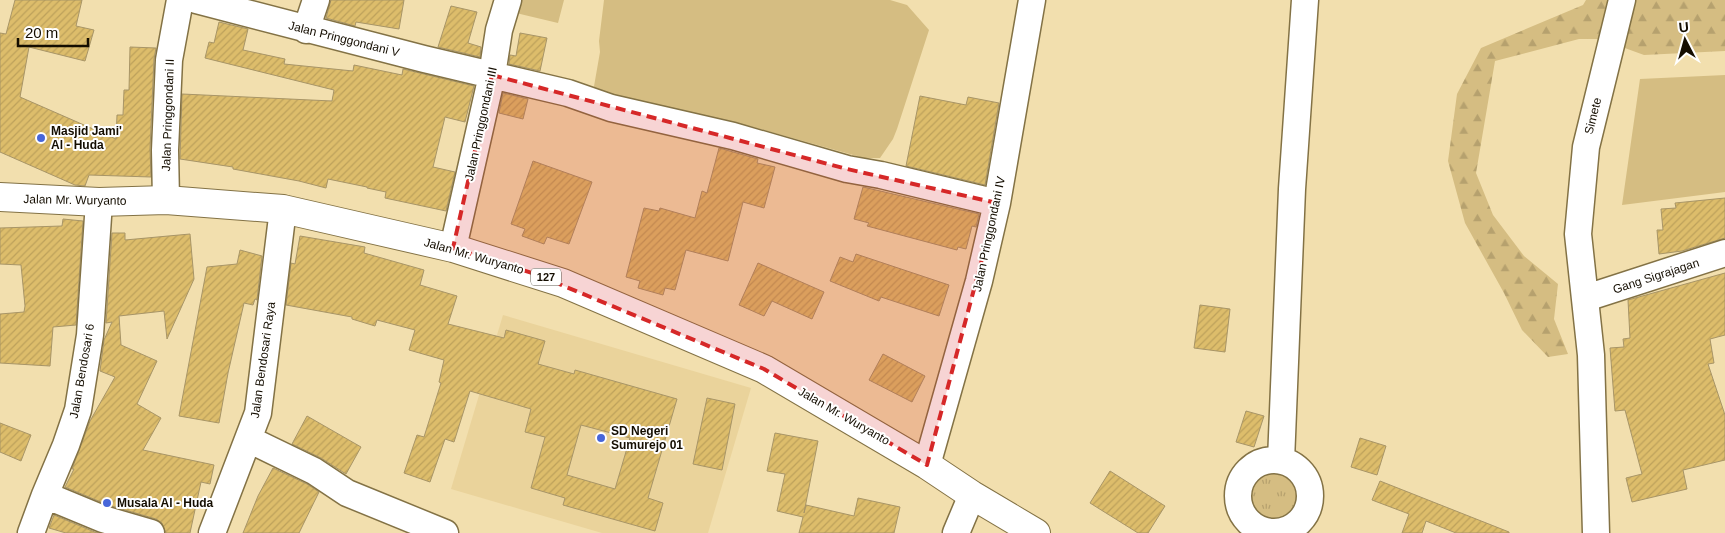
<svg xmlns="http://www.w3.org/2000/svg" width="1725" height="533" font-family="Arial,sans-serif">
<defs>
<pattern id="grass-tufts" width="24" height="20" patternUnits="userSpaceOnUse" patternTransform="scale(1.25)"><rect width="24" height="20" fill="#d5bd82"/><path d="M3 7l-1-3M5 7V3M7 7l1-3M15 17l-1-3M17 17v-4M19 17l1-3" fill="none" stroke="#b6a16e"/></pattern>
<pattern id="forest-firs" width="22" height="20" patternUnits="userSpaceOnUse" patternTransform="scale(1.25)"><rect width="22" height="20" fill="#d5bd82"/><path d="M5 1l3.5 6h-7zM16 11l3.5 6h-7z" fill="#b6a16e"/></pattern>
<pattern id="building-hatch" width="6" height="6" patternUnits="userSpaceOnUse" patternTransform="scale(1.25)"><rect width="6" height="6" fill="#ddbd6b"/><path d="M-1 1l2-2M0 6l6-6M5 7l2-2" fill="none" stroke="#bda15b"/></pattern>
</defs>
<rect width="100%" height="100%" fill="#f2dfae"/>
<path fill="#ead39b" d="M503,315L751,388L708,533H602L451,489Z"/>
<path fill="url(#grass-tufts)" d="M1247 496a28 28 0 1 1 56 0a28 28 0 1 1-56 0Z"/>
<path fill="url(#forest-firs)" d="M1586,0H1725V51L1644,55L1600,39H1579L1495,61L1476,173L1493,215L1524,256L1558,284L1554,319L1568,354L1548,357L1522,330L1504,293L1465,223L1448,161L1457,94L1481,48L1583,5Z"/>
<path fill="#d5bd82" d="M520,0H564L558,23L516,13Z
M604,0H890L907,5L929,30L897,129L893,139L880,158H864L749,126L593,92L600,52L599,41Z
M1725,75V192L1622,205L1640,79Z"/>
<path fill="url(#building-hatch)" stroke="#a89567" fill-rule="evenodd" d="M15,0H82L76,26L94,30L85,61L29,47L20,97L116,139L117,115H123L124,90H129L130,47L156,48L154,59L150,149L151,177L89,175L85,186L75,185L0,152V33L6,34Z
M331,0H404L399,29L356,22L355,26L326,18Z
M451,6L477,12L468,43L481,47L480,57L438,47Z
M219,22L248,29L243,50L285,59L284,64L353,71L354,65L402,75L403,69L474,86L465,122L445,117L433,167L455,172L446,211L385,198L386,192L367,188V187L328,179L326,188L299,181L233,169V167L180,159L182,94L332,101L334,90L205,58L209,42L214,43Z
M520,33L547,38L540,71L509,64L510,55L516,56Z
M503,93L528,99L523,119L499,113Z
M920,96L966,105L968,97L999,103L985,185L906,166Z
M719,148L758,159L757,163L775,167L764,208L743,202L728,261L686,250L675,290L665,288L663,295L638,288L640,281L626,277L644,208L659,211L660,208L695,218L702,191L707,193Z
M533,161L592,182L569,244L547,237L544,244L522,236L525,229L511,224Z
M863,187L979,214L976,227L972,226L966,249L958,247L957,250L867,226L869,223L854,219Z
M1725,198V238L1682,251L1659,254L1657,230H1663L1661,209L1676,208L1675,203Z
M63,219L83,221L76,325L53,327L50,366L0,363V314L24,312L25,306L21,265L0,264V228L62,226Z
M112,233H125V240L190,234L194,279L167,339L164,311L119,316L121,345L157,361L137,404L161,418L143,450L214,465L210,484L201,482L190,533H166L162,523L156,519L108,505L65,487L74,469H72L90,421L115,377L100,371L104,340L112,322L106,323Z
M300,236L365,247L364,253L424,270L420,285L457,296L448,324L504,338L506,330L545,341L538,364L574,374L575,370L677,399L648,498L663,503L655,531L563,505L565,498L531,488L545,437L525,432L531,409L470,391L454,442L445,439L430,482L404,473L417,435L424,437L441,383L439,382L444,360L409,350L415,330L377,320L375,326L352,319V317L286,305L291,263L295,264ZM581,425L630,438L615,489L567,475Z
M240,250L262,256L257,300L255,299L253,305L244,303L228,373L219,423L179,416L207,267L237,264Z
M856,254L949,285L939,316L881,297L879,301L830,281L840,257L853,262Z
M758,263L824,292L812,319L772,301L764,316L739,305Z
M1725,273V335L1710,339L1714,363L1708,364L1725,415V460L1683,470L1687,489L1632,502L1626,478L1642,474L1625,410L1615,411L1610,348L1624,347L1623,339L1630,338L1628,300Z
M1200,305L1230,309L1225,352L1194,348Z
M883,354L925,376L912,402L869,380Z
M707,398L735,404L722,470L693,464Z
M1246,411L1264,416L1254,447L1236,442Z
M307,416L361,447L346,474L321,458L292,444Z
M0,423L31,435L21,461L0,452Z
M775,433L818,441L804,513L806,505L854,516L858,498L900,507L894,533H799L803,517L777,511L785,474L767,471Z
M1360,438L1386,446L1377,475L1351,467Z
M273,468L307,484L319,492L299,533H243L258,496Z
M1110,471L1165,506L1148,533H1138L1090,503Z
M1380,481L1509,532V533H1456L1426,521L1422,533H1402L1409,514L1372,500Z
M54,515L97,533H98H66L49,528Z"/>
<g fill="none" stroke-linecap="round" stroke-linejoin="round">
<defs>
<path id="street" d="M196,0L424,59L568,93L611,108L733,136L847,169L881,175L997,203
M306,30L316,0
M166,200L165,150L169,60L180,0
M453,248L492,75L499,30L508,0
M1586,298L1725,253
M248,439L314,471L347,493L445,533
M1238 496a36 36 0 1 1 72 0a36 36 0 1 1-72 0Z
M1281,461L1292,189L1305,0
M927,465L979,281L997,203L1032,0
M45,495L103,519L151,533
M31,533L45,495L66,445L78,410L90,335L99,202
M212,533L258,413L283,209
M956,533L972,495
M1596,533L1591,355L1578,234L1586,147L1622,0"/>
<path id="primary" d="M0,197L99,202L166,200L283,209L453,248L563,283L764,369L927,465L972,495L1036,533"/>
</defs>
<use href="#street" stroke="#837245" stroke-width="29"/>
<use href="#primary" stroke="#837245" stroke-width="30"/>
<use href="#street" stroke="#fff" stroke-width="26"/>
<use href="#primary" stroke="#fff" stroke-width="28"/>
</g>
<path fill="#d62828" fill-opacity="0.2" stroke="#d62828" stroke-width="4" stroke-dasharray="10 6" stroke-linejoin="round" d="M492,75L847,169L997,203L927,465L764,369L535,274L453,248Z"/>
<g fill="#4766d9" stroke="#fff" stroke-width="2">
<circle cx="41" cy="138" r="5"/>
<circle cx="601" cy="438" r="5"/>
<circle cx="107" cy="503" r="5"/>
</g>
<g text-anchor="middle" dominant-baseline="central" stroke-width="4" stroke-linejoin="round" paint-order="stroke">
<rect fill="#fff" stroke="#5a564c" stroke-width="1" x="531" y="268.5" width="30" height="17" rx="4"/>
<g font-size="11" font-weight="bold" fill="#140d00">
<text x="546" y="277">127</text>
</g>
<g font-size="12" fill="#140d00" stroke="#fff">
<text transform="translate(344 39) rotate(14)">Jalan Pringgondani V</text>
<text transform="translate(168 115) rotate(-88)">Jalan Pringgondani II</text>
<text transform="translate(1593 116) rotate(-76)">Simete</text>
<text transform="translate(481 124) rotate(-78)">Jalan Pringgondani III</text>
<text transform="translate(75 200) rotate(1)">Jalan Mr. Wuryanto</text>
<text transform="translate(989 234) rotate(-78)">Jalan Pringgondani IV</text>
<text transform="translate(474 256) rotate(16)">Jalan Mr. Wuryanto</text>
<text transform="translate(1656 276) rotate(-18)">Gang Sigrajagan</text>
<text transform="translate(263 360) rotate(-82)">Jalan Bendosari Raya</text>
<text transform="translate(82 371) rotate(-80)">Jalan Bendosari 6</text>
<text transform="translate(844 416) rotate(30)">Jalan Mr. Wuryanto</text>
</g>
<g font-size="12" font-weight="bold" fill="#140d00" stroke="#fff" text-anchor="start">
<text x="51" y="131">Masjid Jami'<tspan x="51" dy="14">Al - Huda</tspan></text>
<text x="611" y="431">SD Negeri<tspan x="611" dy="14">Sumurejo 01</tspan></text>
<text x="117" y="503">Musala Al - Huda</text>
</g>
</g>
<g transform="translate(1685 40) rotate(354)" stroke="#ffffff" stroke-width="4" paint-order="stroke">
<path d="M0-4L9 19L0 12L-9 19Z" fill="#140d00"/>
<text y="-8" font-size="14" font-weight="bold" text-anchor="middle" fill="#140d00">U</text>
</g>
<path d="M18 38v8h70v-8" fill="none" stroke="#140d00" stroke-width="2.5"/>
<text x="25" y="38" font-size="15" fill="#140d00" stroke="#ffffff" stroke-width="4" paint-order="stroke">20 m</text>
</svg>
